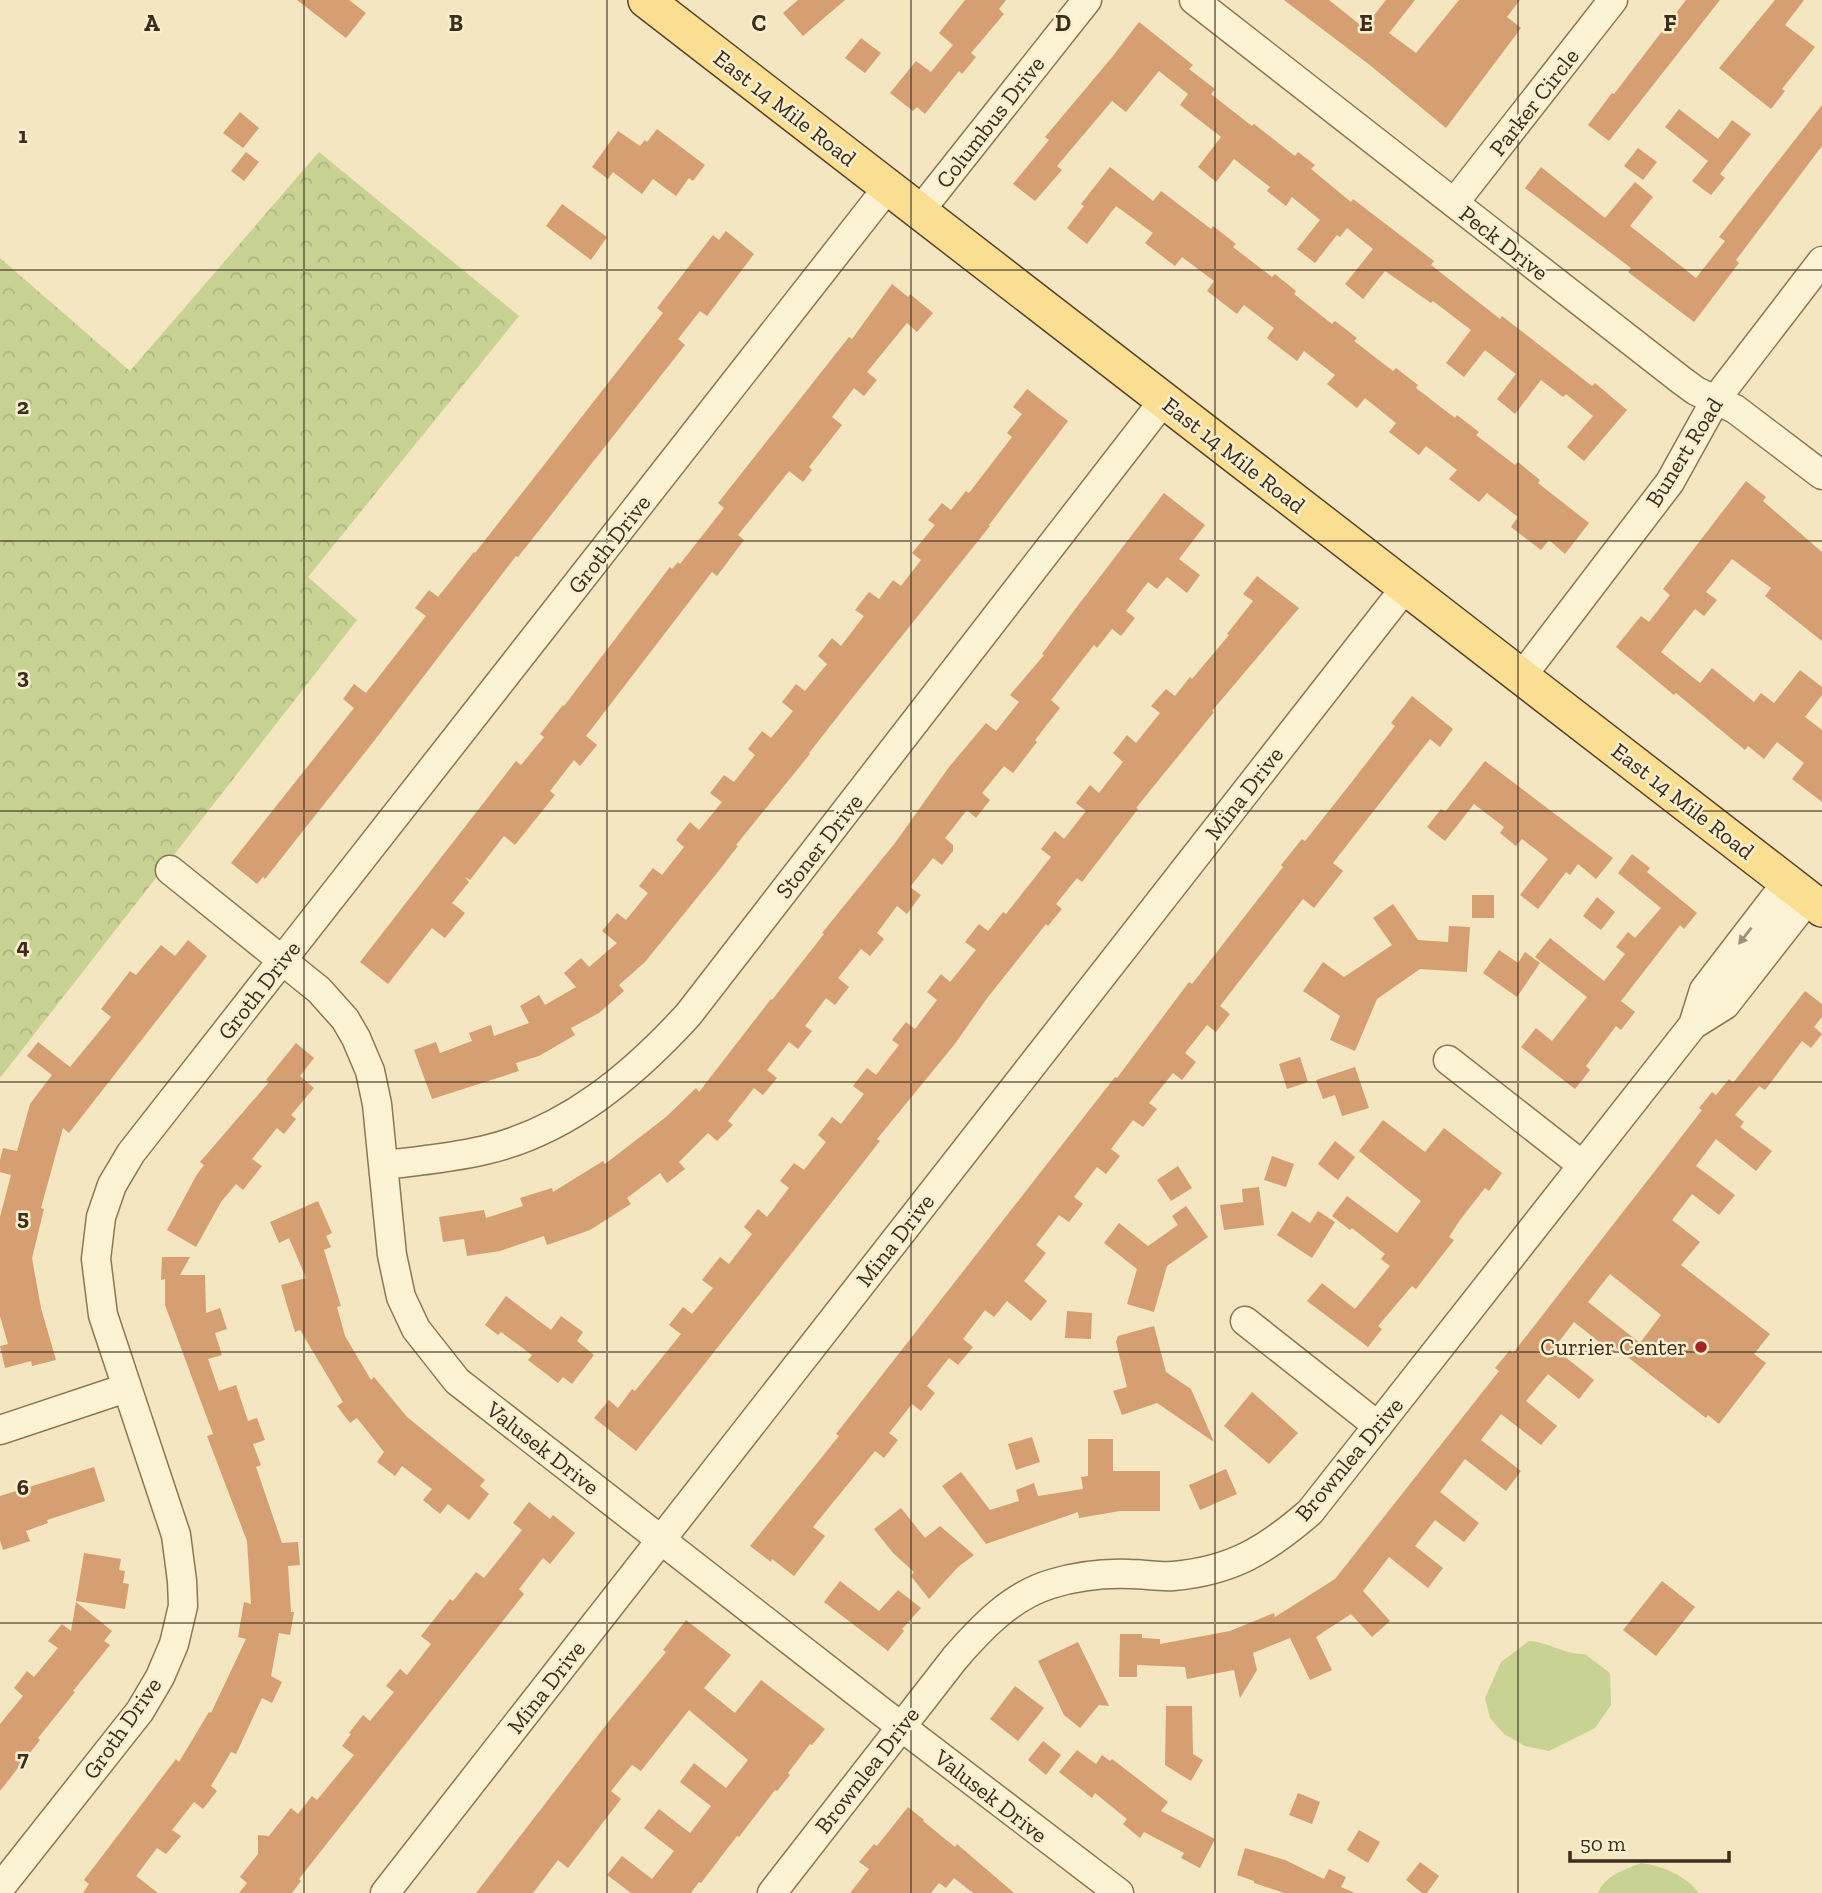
<svg xmlns="http://www.w3.org/2000/svg" width="1822" height="1893" font-family="'Zilla Slab',serif">
<defs>
<pattern id="forest-crowns" width="20" height="18" patternUnits="userSpaceOnUse" patternTransform="scale(1.75)"><rect width="20" height="18" fill="#c8d292"/><path d="M2 6a3 3 0 1 1 6 0M12 15a3 3 0 1 1 6 0" fill="none" stroke="#adb57d"/></pattern>
</defs>
<rect width="100%" height="100%" fill="#f3e6c0"/>
<path fill="url(#forest-crowns)" d="M319,152L519,316L308,577L357,620L0,1078V258L130,371Z"/>
<path fill="#c8d292" d="M1529,1641C1549,1642 1565,1655 1585,1654L1610,1673L1611,1705L1595,1728L1549,1751L1525,1746L1504,1734L1490,1718L1485,1698L1501,1662Z
M1641,1863C1663,1866 1685,1875 1699,1893H1598C1605,1875 1625,1870 1641,1863Z"/>
<path fill="#d59f71" fill-rule="evenodd" d="M297,0H349L366,13L346,38Z
M798,0H845L803,36L783,13Z
M965,0H1006L999,9L1004,14L971,53L976,57L962,74L959,71L925,114L917,107L913,111L890,93L916,61L931,72L953,45L939,33Z
M1284,0H1329L1364,28L1386,0H1415L1389,33L1416,53L1459,0H1520L1507,17L1521,28L1446,128L1371,66Z
M1686,0H1720L1609,141L1588,125L1612,93L1614,94Z
M1775,0H1804L1785,25L1815,47L1782,89L1785,91L1771,109L1719,68Z
M1139,22L1193,65L1189,69L1215,89L1211,94L1252,126L1254,124L1295,156L1298,152L1315,165L1311,169L1351,202L1353,199L1434,261L1431,265L1500,319L1502,316L1592,386L1595,383L1627,410L1584,461L1567,447L1593,416L1566,394L1563,397L1541,380L1515,414L1497,399L1516,374L1485,350L1464,377L1446,363L1471,330L1433,301L1431,303L1385,271L1363,299L1345,284L1373,249L1347,228L1340,237L1337,235L1315,263L1297,249L1320,220L1292,197L1286,206L1267,191L1270,187L1234,159L1216,182L1198,167L1221,137L1180,105L1188,94L1159,71L1126,112L1112,101L1057,166L1062,170L1035,201L1013,184L1049,140L1045,137L1113,56Z
M861,38L881,53L865,73L845,58Z
M1822,105V146L1736,260L1739,263L1694,322L1628,272L1631,268L1525,188L1541,167L1605,218L1635,182L1653,197L1630,226L1696,278L1725,241L1719,237Z
M1679,109L1718,139L1732,120L1751,134L1720,174L1725,178L1711,195L1692,181L1708,161L1665,127Z
M240,112L259,128L243,148L223,133Z
M657,129L705,165L693,181L689,178L676,196L653,179L642,194L613,172L608,179L592,167L618,131L640,146L645,140L647,142Z
M1638,148L1657,162L1643,180L1624,166Z
M246,152L259,162L244,181L231,171Z
M1110,167L1153,201L1161,191L1211,229L1213,226L1236,244L1233,247L1272,277L1275,274L1296,291L1294,294L1332,324L1335,321L1357,338L1354,341L1393,371L1396,368L1418,385L1416,388L1455,418L1457,415L1479,432L1476,435L1515,465L1518,462L1540,480L1538,483L1589,523L1565,554L1549,540L1541,550L1511,527L1518,517L1487,493L1479,502L1449,479L1457,470L1426,446L1419,455L1389,432L1396,423L1365,398L1357,408L1327,384L1335,375L1304,351L1297,361L1267,338L1274,328L1244,305L1237,314L1207,291L1214,281L1182,257L1175,266L1145,243L1153,233L1116,206L1087,244L1067,228L1084,206L1081,204Z
M562,204L607,237L591,260L546,226Z
M726,231L754,254L707,316L700,311L678,339L685,345L518,557L516,556L374,741L265,879L263,877L257,884L231,863L354,708L343,699L354,684L366,693L426,616L415,608L429,590L438,597L474,552L475,553L663,313L657,308L713,235L719,240Z
M892,284L908,297L910,294L933,313L917,332L907,323L867,372L877,380L864,396L854,388L832,417L842,425L809,467L812,470L803,482L789,471L782,480L738,535L744,540L717,576L712,572L586,736L597,745L580,766L574,760L550,791L555,795L515,845L504,836L470,880L465,877L469,882L452,903L465,913L445,938L432,928L388,984L360,962L516,761L521,765L544,737L540,734L563,705L564,706L670,567L672,569L678,562L680,564L724,508L718,503L849,337L852,339Z
M1027,389L1068,421L989,525L990,526L849,702L809,753L810,754L736,845L738,846L717,873L645,962L619,985L624,991L599,1013L571,1028L575,1035L539,1056L516,1063L519,1071L432,1099L414,1050L436,1042L440,1053L472,1041L469,1033L491,1025L494,1036L529,1023L520,1006L539,995L545,1005L576,987L564,973L581,958L589,967L617,943L602,931L617,913L626,920L648,893L639,886L653,868L662,875L684,847L676,840L690,822L699,830L722,802L710,793L724,775L734,782L755,755L748,749L762,731L771,738L793,711L782,702L796,684L805,691L827,664L818,656L832,638L841,646L864,616L855,610L869,592L879,599L893,580L901,586L921,560L912,553L935,525L928,520L942,503L951,510L966,491L969,493L1012,437L1007,433L1022,414L1013,407Z
M1746,481L1766,497L1763,501L1771,508L1822,552V641L1765,596L1771,588L1732,559L1706,592L1717,600L1704,616L1695,609L1661,652L1700,683L1712,668L1754,702L1761,693L1774,703L1800,670L1822,687V695L1805,717L1822,730V802L1792,779L1804,763L1777,742L1764,759L1748,746L1745,750L1676,693L1674,695L1616,647L1641,616L1649,622L1670,595L1663,589Z
M1164,493L1205,525L1179,559L1200,575L1187,593L1167,577L1157,589L1148,582L1126,611L1135,618L1121,636L1112,629L1097,648L1094,645L1051,700L1060,708L1035,740L1037,742L1013,773L1004,766L982,793L990,800L976,818L967,810L945,838L953,845V851L942,865L933,858L910,887L921,895L907,914L897,906L877,933L884,939L870,956L861,949L838,978L849,987L835,1005L826,998L805,1026L812,1031L798,1049L789,1042L767,1070L777,1078L763,1095L754,1088L728,1121L733,1125L717,1141L708,1133L679,1162L685,1169L667,1183L660,1173L627,1198L631,1204L590,1230L547,1245L544,1236L500,1251L467,1256L464,1239L443,1242L439,1217L484,1210L486,1218L523,1206L520,1198L552,1188L553,1192L603,1161L605,1164L666,1117L696,1088L699,1092L771,999L772,1000L824,934L822,933L895,843L949,767L986,723L996,731L1019,702L1010,695L1044,655L1042,654L1073,612Z
M1257,576L1299,608L1212,711L1214,712L1136,808L1138,809L1082,882L1077,878L1056,904L1062,909L1048,926L1046,924L988,997L954,1045L877,1139L880,1141L636,1451L594,1418L609,1400L618,1408L632,1389L635,1391L681,1334L669,1325L683,1307L692,1314L713,1288L702,1280L720,1257L729,1264L752,1234L744,1227L758,1209L767,1217L789,1188L780,1181L794,1163L804,1170L826,1142L818,1135L832,1117L841,1124L864,1094L853,1086L867,1068L876,1075L899,1045L892,1040L906,1022L915,1029L937,1000L927,992L941,974L950,982L976,950L965,942L979,924L988,931L1003,912L1006,914L1051,857L1041,849L1055,831L1064,839L1086,811L1076,803L1090,785L1099,793L1123,762L1113,753L1127,735L1136,743L1160,713L1151,706L1166,689L1175,696L1190,677L1192,679L1229,635L1227,634L1253,601L1243,594Z
M1412,696L1453,729L1440,747L1430,739L1415,758L1333,863L1343,871L1314,908L1303,899L1220,1006L1230,1014L1216,1032L1207,1025L1185,1053L1196,1062L1182,1080L1173,1073L1149,1103L1157,1109L1143,1127L1133,1120L1111,1149L1120,1156L1106,1174L1097,1167L1074,1197L1083,1204L1069,1222L1059,1215L1036,1245L1046,1253L1024,1281L1047,1301L1031,1321L1007,1301L994,1317L985,1310L963,1339L973,1347L958,1365L949,1358L927,1386L935,1393L921,1411L912,1404L889,1433L898,1440L884,1458L875,1451L813,1527L825,1536L794,1576L772,1559L771,1562L750,1546L839,1436L836,1434L1115,1077L1117,1078L1189,982L1192,984L1283,867L1281,865L1302,839L1305,841L1351,783L1395,726L1391,723Z
M1485,761L1613,858L1596,879L1578,864L1570,875L1566,872L1538,909L1520,895L1548,859L1522,839L1516,846L1500,833L1504,827L1474,804L1445,841L1427,827L1441,809L1445,812Z
M1632,854L1650,868L1647,872L1697,913L1684,929L1680,925L1621,1001L1635,1012L1621,1030L1616,1026L1586,1066L1590,1070L1575,1089L1521,1047L1536,1028L1552,1041L1587,997L1535,957L1550,938L1604,981L1625,954L1616,947L1628,932L1635,938L1661,908L1618,873Z
M1472,895H1494V918H1472Z
M1597,897L1615,912L1601,930L1583,916Z
M1393,904L1418,940L1448,942L1449,926L1470,927L1467,972L1420,969L1377,999L1355,1051L1330,1040L1340,1016L1303,991L1323,962L1344,977L1392,945L1373,918Z
M188,940L207,956L69,1133L63,1128L41,1208L44,1209L32,1258L41,1308L56,1360L32,1366L31,1361L5,1368L0,1346L8,1344L0,1316V1217L11,1175L0,1172V1160L3,1148L17,1151L30,1104L52,1075L27,1056L38,1042L70,1067L111,1017L101,1009L130,971L136,975L161,945L175,956Z
M1499,950L1518,963L1525,952L1540,963L1517,997L1483,973Z
M1805,991L1822,1004V1017L1814,1027L1822,1034L1811,1048L1802,1041L1765,1090L1759,1086L1735,1115L1744,1122L1740,1127L1772,1151L1756,1171L1716,1139L1696,1166L1735,1195L1719,1215L1692,1194L1672,1220L1700,1242L1681,1265L1770,1334L1754,1354L1766,1363L1719,1424L1708,1415L1706,1418L1616,1348L1613,1353L1574,1322L1554,1348L1594,1380L1579,1399L1548,1374L1526,1401L1557,1426L1541,1445L1501,1414L1481,1440L1521,1471L1506,1491L1465,1459L1440,1492L1479,1523L1464,1542L1435,1520L1415,1546L1443,1568L1428,1588L1389,1557L1363,1591L1390,1621L1372,1637L1351,1614L1316,1637L1332,1670L1310,1680L1290,1638L1253,1653L1257,1670L1240,1698L1234,1670L1187,1679L1185,1667L1137,1665V1677H1119L1120,1634H1142V1638L1160,1639V1644L1230,1631L1274,1613L1275,1617L1335,1579L1499,1371L1495,1368L1510,1350L1513,1353L1665,1158L1702,1110L1699,1108L1712,1092L1716,1095L1729,1079L1733,1083ZM1610,1274L1661,1315L1640,1343L1588,1302Z
M296,1043L314,1058L300,1076L314,1088L291,1115L296,1119L284,1134L277,1128L252,1159L262,1166L243,1190L236,1184L221,1202L196,1247L167,1230L196,1176L204,1165L200,1162L269,1082L266,1080Z
M1300,1057L1308,1082L1287,1089L1279,1064Z
M1355,1067L1369,1108L1342,1116L1335,1095L1323,1099L1316,1080Z
M1383,1120L1425,1152L1444,1128L1502,1173L1489,1191L1485,1188L1460,1220L1449,1237L1454,1240L1416,1289L1412,1286L1378,1326L1382,1329L1368,1347L1307,1301L1322,1283L1355,1309L1390,1266L1381,1259L1385,1254L1352,1228L1350,1230L1332,1216L1347,1196L1397,1233L1421,1201L1359,1151Z
M1335,1141L1355,1157L1338,1180L1318,1164Z
M1272,1156L1294,1164L1286,1187L1264,1180Z
M1178,1166L1192,1188L1171,1201L1157,1180Z
M1259,1187L1264,1225L1224,1230L1220,1205L1243,1202L1242,1189Z
M318,1201L332,1233L326,1236L331,1247L324,1250L341,1306L337,1307L345,1336L371,1380L374,1377L407,1417L485,1480L480,1486L489,1494L469,1520L448,1504L440,1514L423,1500L432,1489L402,1466L395,1476L377,1462L384,1452L357,1418L350,1423L337,1406L343,1402L300,1330L295,1332L281,1285L306,1278L289,1238L279,1243L270,1222Z
M1186,1206L1208,1237L1167,1266L1154,1312L1127,1304L1137,1269L1104,1243L1119,1223L1148,1246L1178,1225L1172,1216Z
M1292,1211L1310,1223L1318,1211L1335,1222L1312,1258L1277,1235Z
M162,1257H190L180,1275H205L206,1313L220,1308L227,1329L215,1333L222,1355L208,1359L219,1391L236,1385L248,1421L257,1418L265,1440L253,1444L261,1465L256,1467L282,1543L298,1542L300,1565L288,1566L291,1612H294L290,1635L279,1633L271,1676L282,1682L272,1703L262,1698L236,1754L231,1752L211,1786L217,1791L203,1809L194,1802L172,1830L181,1836L166,1854L157,1848L136,1876L158,1893H83L89,1884L84,1880L176,1759L179,1762L209,1712L211,1713L246,1639L238,1637L244,1602L251,1604L247,1541L207,1436L213,1434L165,1305V1279L161,1280Z
M506,1296L551,1330L561,1316L583,1332L577,1341L594,1355L572,1384L563,1377L558,1383L528,1360L532,1355L501,1332L498,1335L485,1325Z
M1067,1311L1092,1313L1091,1339L1065,1338Z
M1154,1326L1166,1372L1191,1389L1214,1442L1157,1403L1122,1415L1113,1391L1127,1387L1116,1342L1118,1336Z
M1252,1392L1298,1433L1269,1464L1224,1426Z
M1032,1437L1040,1462L1016,1470L1008,1444Z
M1088,1439H1113V1471H1160V1511H1120L1079,1518L1078,1512L986,1544L942,1486L961,1472L990,1510L1019,1501L1016,1490L1034,1483L1038,1496L1083,1489L1081,1477L1088,1476Z
M94,1467L105,1501L47,1520L48,1523L26,1531L30,1541L3,1550L0,1540V1496Z
M1226,1469L1237,1494L1200,1510L1189,1485Z
M529,1502L550,1519L553,1515L575,1533L550,1564L543,1558L519,1589L524,1594L336,1832L299,1879L301,1881L292,1893H239L247,1883L240,1877L258,1854V1835L269,1836L291,1808L298,1814L312,1796L317,1800L354,1755L342,1746L351,1734L349,1733L363,1715L370,1721L394,1692L386,1686L400,1669L407,1675L431,1644L421,1636L450,1599L453,1601L476,1572L484,1578L508,1548L522,1530L513,1523Z
M901,1508L925,1538L940,1526L974,1555L958,1567L929,1599L911,1576L914,1572L893,1553L874,1529Z
M84,1553L121,1559L119,1570L125,1571L123,1583L129,1584L125,1609L76,1601Z
M840,1581L879,1611L898,1590L921,1608L902,1629L904,1631L888,1651L824,1602Z
M1662,1581L1695,1607L1656,1656L1623,1630Z
M76,1602L112,1631L104,1641L110,1645L73,1691L75,1692L38,1738L40,1740L0,1791V1724L23,1696L14,1688L27,1671L34,1677L58,1648L48,1641L62,1624L71,1631Z
M686,1620L731,1655L704,1688L735,1713L761,1680L825,1729L812,1745L810,1744L788,1773L790,1775L777,1791L775,1790L739,1837L737,1836L701,1883L699,1882L691,1893H631L607,1875L622,1856L652,1879L674,1851L644,1828L659,1809L690,1833L711,1806L680,1782L694,1763L726,1788L748,1760L689,1710L641,1771L632,1765L611,1791L621,1799L568,1868L558,1860L533,1893H476L613,1716L666,1652L663,1650Z
M1078,1642L1109,1706L1099,1705L1080,1728L1064,1715L1038,1661Z
M1015,1686L1044,1708L1018,1741L990,1719Z
M1166,1706H1192L1193,1754L1203,1760L1191,1781L1165,1765Z
M1043,1741L1061,1755L1046,1775L1028,1760Z
M1077,1750L1096,1764L1102,1755L1110,1761L1112,1759L1168,1802L1161,1811L1215,1839L1200,1868L1181,1858L1184,1853L1144,1832L1140,1838L1123,1824L1127,1819L1095,1793L1092,1798L1059,1772Z
M1298,1793L1320,1802L1312,1824L1289,1815Z
M908,1807L924,1820L923,1821L955,1847L957,1844L1014,1893H973L954,1878L946,1888L939,1883L931,1893H850L869,1869L859,1862L874,1844L877,1846Z
M1359,1830L1380,1842L1368,1863L1347,1850Z
M1245,1848L1285,1860L1324,1879L1329,1869L1346,1877L1341,1887L1355,1893H1284L1254,1883V1881L1237,1875Z
M1420,1862L1439,1876L1427,1893H1422L1406,1880Z"/>
<g fill="none" stroke-linecap="round" stroke-linejoin="round">
<defs>
<path id="minor" d="M1194,0L1681,380L1696,391L1735,409L1822,475
M1454,203L1613,0
M919,212L1087,0
M1522,676L1670,482L1716,399L1822,261
M170,870L319,990L345,1019L356,1038L370,1071L377,1104L392,1255L401,1297L416,1329L457,1381L882,1712L1119,1893
M1693,1025L1704,990L1787,882
M1448,1060L1582,1165
M384,1165C418,1161 452,1158 485,1150C567,1131 632,1076 688,1015L1164,400
M1245,1321L1378,1426
M0,1430L126,1388
M0,1888L140,1711L160,1677L174,1644L183,1606L182,1581L176,1535L103,1315L96,1259L101,1217L112,1185L131,1153L888,187
M385,1893L1405,588
M772,1893L955,1658C981,1628 1011,1596 1051,1584C1077,1576 1103,1573 1130,1574C1144,1574 1159,1577 1173,1576C1232,1571 1266,1550 1310,1512L1693,1025L1725,1005L1808,899"/>
<path id="major" d="M646,0L1822,909"/>
</defs>
<use href="#minor" stroke="#8e7655" stroke-width="31"/>
<use href="#major" stroke="#5b432a" stroke-width="38"/>
<use href="#minor" stroke="#fcf2d4" stroke-width="28"/>
<use href="#major" stroke="#fadf93" stroke-width="35"/>
</g>
<defs><path id="oneway-solid" d="M-6-.8H1V-3.2L6.5 0L1 3.2V.8H-6Z" transform="scale(1.75)"/></defs>
<use fill="#9c9078" href="#oneway-solid" transform="translate(1745 936) rotate(128)"/>
<path fill="none" stroke="#3c2d1c" stroke-width="2" stroke-opacity="0.55" d="M304,0V1893M607,0V1893M911,0V1893M1215,0V1893M1518,0V1893M0,270H1822M0,541H1822M0,811H1822M0,1082H1822M0,1352H1822M0,1623H1822"/>
<circle fill="#a4241f" stroke="#f9efd0" stroke-width="2.5" cx="1701" cy="1347" r="7"/>
<g text-anchor="middle" dominant-baseline="central" stroke-width="5" stroke-linejoin="round" paint-order="stroke">
<g font-size="23" fill="#3c2d1c" stroke="#f9efd0">
<text transform="translate(1534 102) rotate(-52)">Parker Circle</text>
<text transform="translate(785 108) rotate(38)">East 14 Mile Road</text>
<text transform="translate(990 122) rotate(-52)">Columbus Drive</text>
<text transform="translate(1504 243) rotate(38)">Peck Drive</text>
<text transform="translate(1684 452) rotate(-58)">Bunert Road</text>
<text transform="translate(1234 455) rotate(38)">East 14 Mile Road</text>
<text transform="translate(609 544) rotate(-52)">Groth Drive</text>
<text transform="translate(1244 793) rotate(-52)">Mina Drive</text>
<text transform="translate(1683 801) rotate(38)">East 14 Mile Road</text>
<text transform="translate(819 846) rotate(-52)">Stoner Drive</text>
<text transform="translate(259 990) rotate(-52)">Groth Drive</text>
<text transform="translate(895 1240) rotate(-52)">Mina Drive</text>
<text transform="translate(543 1448) rotate(38)">Valusek Drive</text>
<text transform="translate(1349 1459) rotate(-50)">Brownlea Drive</text>
<text transform="translate(546 1687) rotate(-52)">Mina Drive</text>
<text transform="translate(122 1728) rotate(-55)">Groth Drive</text>
<text transform="translate(867 1770) rotate(-52)">Brownlea Drive</text>
<text transform="translate(991 1796) rotate(38)">Valusek Drive</text>
</g>
<g font-size="23" fill="#3c2d1c" stroke="#f9efd0" text-anchor="end">
<text x="1687" y="1347">Currier Center</text>
</g>
</g>
<g font-size="23" text-anchor="middle" font-weight="bold" fill="#3c2d1c" stroke="#f9efd0" stroke-width="5" stroke-linejoin="round" paint-order="stroke">
<text x="152" y="31">A</text>
<text x="456" y="31">B</text>
<text x="759" y="31">C</text>
<text x="1063" y="31">D</text>
<text x="1366" y="31">E</text>
<text x="1670" y="31">F</text>
<text x="23" y="143">1</text>
<text x="23" y="414">2</text>
<text x="23" y="684">3</text>
<text x="23" y="954">4</text>
<text x="23" y="1225">5</text>
<text x="23" y="1495">6</text>
<text x="23" y="1766">7</text>
</g>
<path d="M1570 1851v10h159v-10" fill="none" stroke="#3c2d1c" stroke-width="3.5"/>
<text x="1580" y="1851" font-size="21" fill="#3c2d1c" stroke="#f9efd0" stroke-width="5" paint-order="stroke">50 m</text>
</svg>
